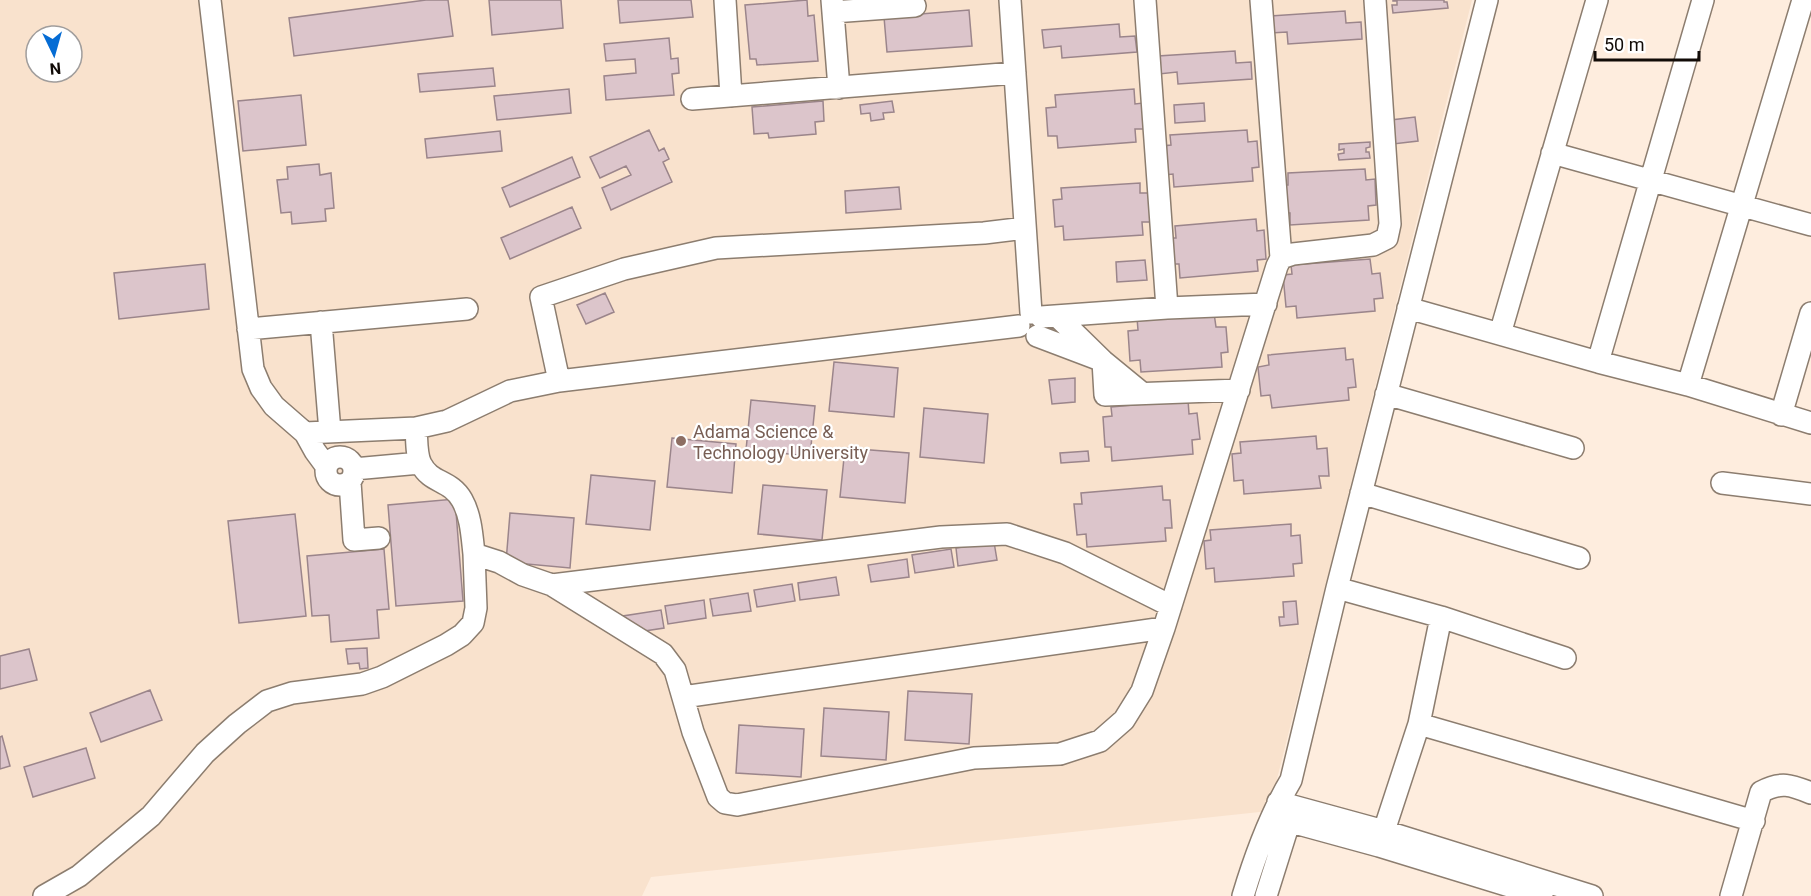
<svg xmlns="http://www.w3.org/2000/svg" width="1811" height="896" font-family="Roboto,sans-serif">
<rect width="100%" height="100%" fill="#feedde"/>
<path fill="#f9e2cd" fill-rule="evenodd" d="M0,0H1472L1269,811L651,877L642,896H0ZM36,36H72V72H36Z"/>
<path fill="#dcc5cb" stroke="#9b858b" stroke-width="1.5" d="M426,0H448L453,36L294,56L289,18Z
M489,0H561L563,28L492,35Z
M618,0H691L693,17L620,23Z
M807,0L808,16L814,15L818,61L757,65L756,59H750L745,5Z
M1393,0H1444V2H1447L1448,8L1393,13L1392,5H1397V1H1393Z
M969,10L972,46L887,52L884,17Z
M1345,11L1346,23L1361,22L1362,39L1288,44L1287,32L1270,33L1269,16Z
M1119,24L1120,37L1135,36L1137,52L1062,58L1061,46L1044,48L1042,30Z
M669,38L671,59L678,58L679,73L672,74L674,95L606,100L604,76L636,73L635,59L606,61L604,44Z
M1235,51L1236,63L1251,62L1252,79L1178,84L1177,72L1159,74L1158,56Z
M493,68L495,86L420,92L418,74Z
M569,89L571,113L497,120L494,96Z
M1134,89L1135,104L1143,103L1145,129H1135L1136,142L1058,148L1057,136H1048L1046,108L1056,107L1055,95Z
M301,95L306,145L243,151L238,101Z
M823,101L824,121L815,122L816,134L769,138L768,133L754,134L752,107Z
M892,101L894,112L883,113L884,119L871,121L870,113L861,114L860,105Z
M1204,103L1205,121L1175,123L1174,105Z
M1415,117L1418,141L1393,144L1391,120Z
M649,130L659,151L664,148L669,159L663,162L672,182L611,210L602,188L631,175L626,166L600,178L590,157Z
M1247,130L1248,142L1257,141L1259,167L1252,168L1253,181L1174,187L1173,174L1164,175L1162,146L1171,145L1170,135Z
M500,131L502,151L427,158L425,139Z
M1370,142V147L1366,148V152H1369L1370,158L1339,160L1338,154L1344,153V149L1339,150V144Z
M572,157L580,177L510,207L502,188Z
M319,164L320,175L331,173L334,208L325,209L326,221L292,224L291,212L281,213L277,180L288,179L287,167Z
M1365,169L1366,180L1375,179L1376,205L1368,206L1369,220L1290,225V213H1281L1279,185H1288V173Z
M1140,183V193H1149L1151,222H1142L1143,235L1064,240L1063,226L1055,227L1053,200L1062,199L1061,188Z
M899,187L901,209L846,213L845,191Z
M572,207L581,228L510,259L501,238Z
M1256,219L1257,231L1264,230L1266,259L1257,260L1258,271L1180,278L1179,264H1170L1168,238H1176L1175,226Z
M1370,259L1372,274L1380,273L1383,298L1374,299L1375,311L1297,318L1296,306L1286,307L1283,275L1292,274L1291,265Z
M1145,260L1147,280L1117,282L1116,262Z
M205,264L209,309L119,319L114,273Z
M605,293L614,312L586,324L577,305Z
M1214,313L1216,327H1226L1228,352L1221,353L1222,367L1141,372L1140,360L1130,361L1128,331L1138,330L1137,318Z
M1345,348L1346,360L1353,359L1356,387L1348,388L1349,400L1272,408L1270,395L1261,396L1258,367L1269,365L1268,355Z
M834,362L898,368L894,417L829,411Z
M1075,378V402L1052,404L1049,380Z
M751,400L815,406L810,456L746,450Z
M1188,400L1189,414L1197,413L1200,439L1192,440L1193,454L1112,461L1111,447H1105L1103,417L1112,416L1111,407Z
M924,408L988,414L984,463L920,457Z
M1316,436L1317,449L1327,448L1329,476H1319L1321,488L1244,494L1243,480L1234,481L1232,454L1241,453L1240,442Z
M672,438L736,444L732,493L667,487Z
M845,448L909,453L905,503L840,497Z
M1088,451L1089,461L1061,463L1060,453Z
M591,475L655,481L650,530L586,524Z
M763,485L827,490L822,540L758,534Z
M1162,486L1163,500H1170L1172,528H1165L1166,541L1087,547L1086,534L1077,535L1074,504H1082L1081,493Z
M455,499L463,601L396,606L388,505Z
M510,513L574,518L570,568L506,562Z
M295,514L306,616L239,623L228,521Z
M1291,524V536L1300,535L1302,563L1293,564L1294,576L1215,582L1214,568L1206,569L1204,541L1211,540L1210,530Z
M994,542L997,560L958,566L956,548Z
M384,549L389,609L377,610L379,638L331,642L329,615L312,616L307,556Z
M951,549L954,567L915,573L912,555Z
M907,559L909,577L871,582L868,565Z
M836,577L839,595L800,600L798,583Z
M792,584L795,601L757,607L754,590Z
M748,593L751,611L713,616L710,599Z
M704,600L706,618L668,624L665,606Z
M1296,601L1298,624L1280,626L1279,617H1284L1283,602Z
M661,610L664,628L625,634L623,616Z
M367,648L368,668L360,669L359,663L348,664L346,649Z
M29,649L37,680L0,689V656Z
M150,690L162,720L101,742L90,713Z
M908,691L972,694L969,744L905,740Z
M824,708L889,712L886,760L821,756Z
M739,725L804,729L801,777L736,773Z
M2,736L10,766L0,769V737Z
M86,748L95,778L33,797L24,767Z"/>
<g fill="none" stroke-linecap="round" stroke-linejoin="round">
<defs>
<path id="minor" d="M210,0L253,369L261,388L274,406L305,433L315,451L326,466
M725,0L731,96
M832,0L839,88
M1010,0L1031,313
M1145,0L1167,308
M833,12L915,6
M692,99L1015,73
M1552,153L1811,225
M1281,258L1293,254L1373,245L1387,238L1390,224L1375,0
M1408,308L1598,362L1688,385L1811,423
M1057,316L1103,361L1142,393
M1041,317L1167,308L1266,304
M321,322L330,432
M248,329L467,309
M1500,334L1597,0
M1037,336L1103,361L1105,395L1239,390
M1598,362L1703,0
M559,381L1019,326
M1688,385L1803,0
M1386,394L1573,448
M1781,415L1811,313
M416,428C417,439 416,455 421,464C431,484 450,479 462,500C471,516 472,536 474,554L499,562L523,575L552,585L663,654L675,670L693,732L718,797L725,803L737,805L974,758L1060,754L1100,741L1124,720L1142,691L1164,628L1277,266L1281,258L1261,0
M305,433L416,428L447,421L510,391L559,381L541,297L624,269L716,248L984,233L1025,228
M326 471a14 14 0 1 1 28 0a14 14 0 1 1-28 0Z
M354,469L420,463
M350,482L354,540L379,538
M1722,483L1811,494
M1361,493L1579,558
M552,585L941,537L1007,534L1065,553L1171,606
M1337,588L1441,617L1565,658
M683,697L1164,628
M1419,724L1754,821
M1278,802L1384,831L1592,896
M1273,817L1379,846L1542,896
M1380,843L1419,724L1441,617
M44,896L79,876L151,816L205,753L237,724L267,701L292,693L362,684L382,677L446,645L462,635L473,623L476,608L474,554
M1243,896C1255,856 1270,815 1291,780L1337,588L1487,0
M1266,896L1293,810
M1731,896L1761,792C1781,781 1791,785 1811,793"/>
</defs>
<use href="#minor" stroke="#8c7d6f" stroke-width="24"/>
<use href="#minor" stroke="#fff" stroke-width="21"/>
</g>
<circle fill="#8d6e63" stroke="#fff" stroke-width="2" cx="681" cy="441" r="6"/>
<g text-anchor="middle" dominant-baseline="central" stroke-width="4.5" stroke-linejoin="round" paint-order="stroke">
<g font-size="18" fill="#785e54" stroke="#fff" text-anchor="start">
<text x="693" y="431">Adama Science &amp;<tspan x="693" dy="21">Technology University</tspan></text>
</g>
</g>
<g transform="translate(54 54) rotate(175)"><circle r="28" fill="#ffffff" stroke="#a09d9c" stroke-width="1.5"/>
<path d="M0-4.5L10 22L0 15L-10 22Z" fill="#056cd4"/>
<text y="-9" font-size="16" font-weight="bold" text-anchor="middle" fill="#110b07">N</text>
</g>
<path d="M1595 51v9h104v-9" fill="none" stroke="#110b07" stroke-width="3"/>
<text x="1604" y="51" font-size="18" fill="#110b07" stroke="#ffffff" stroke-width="4.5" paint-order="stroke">50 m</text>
</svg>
